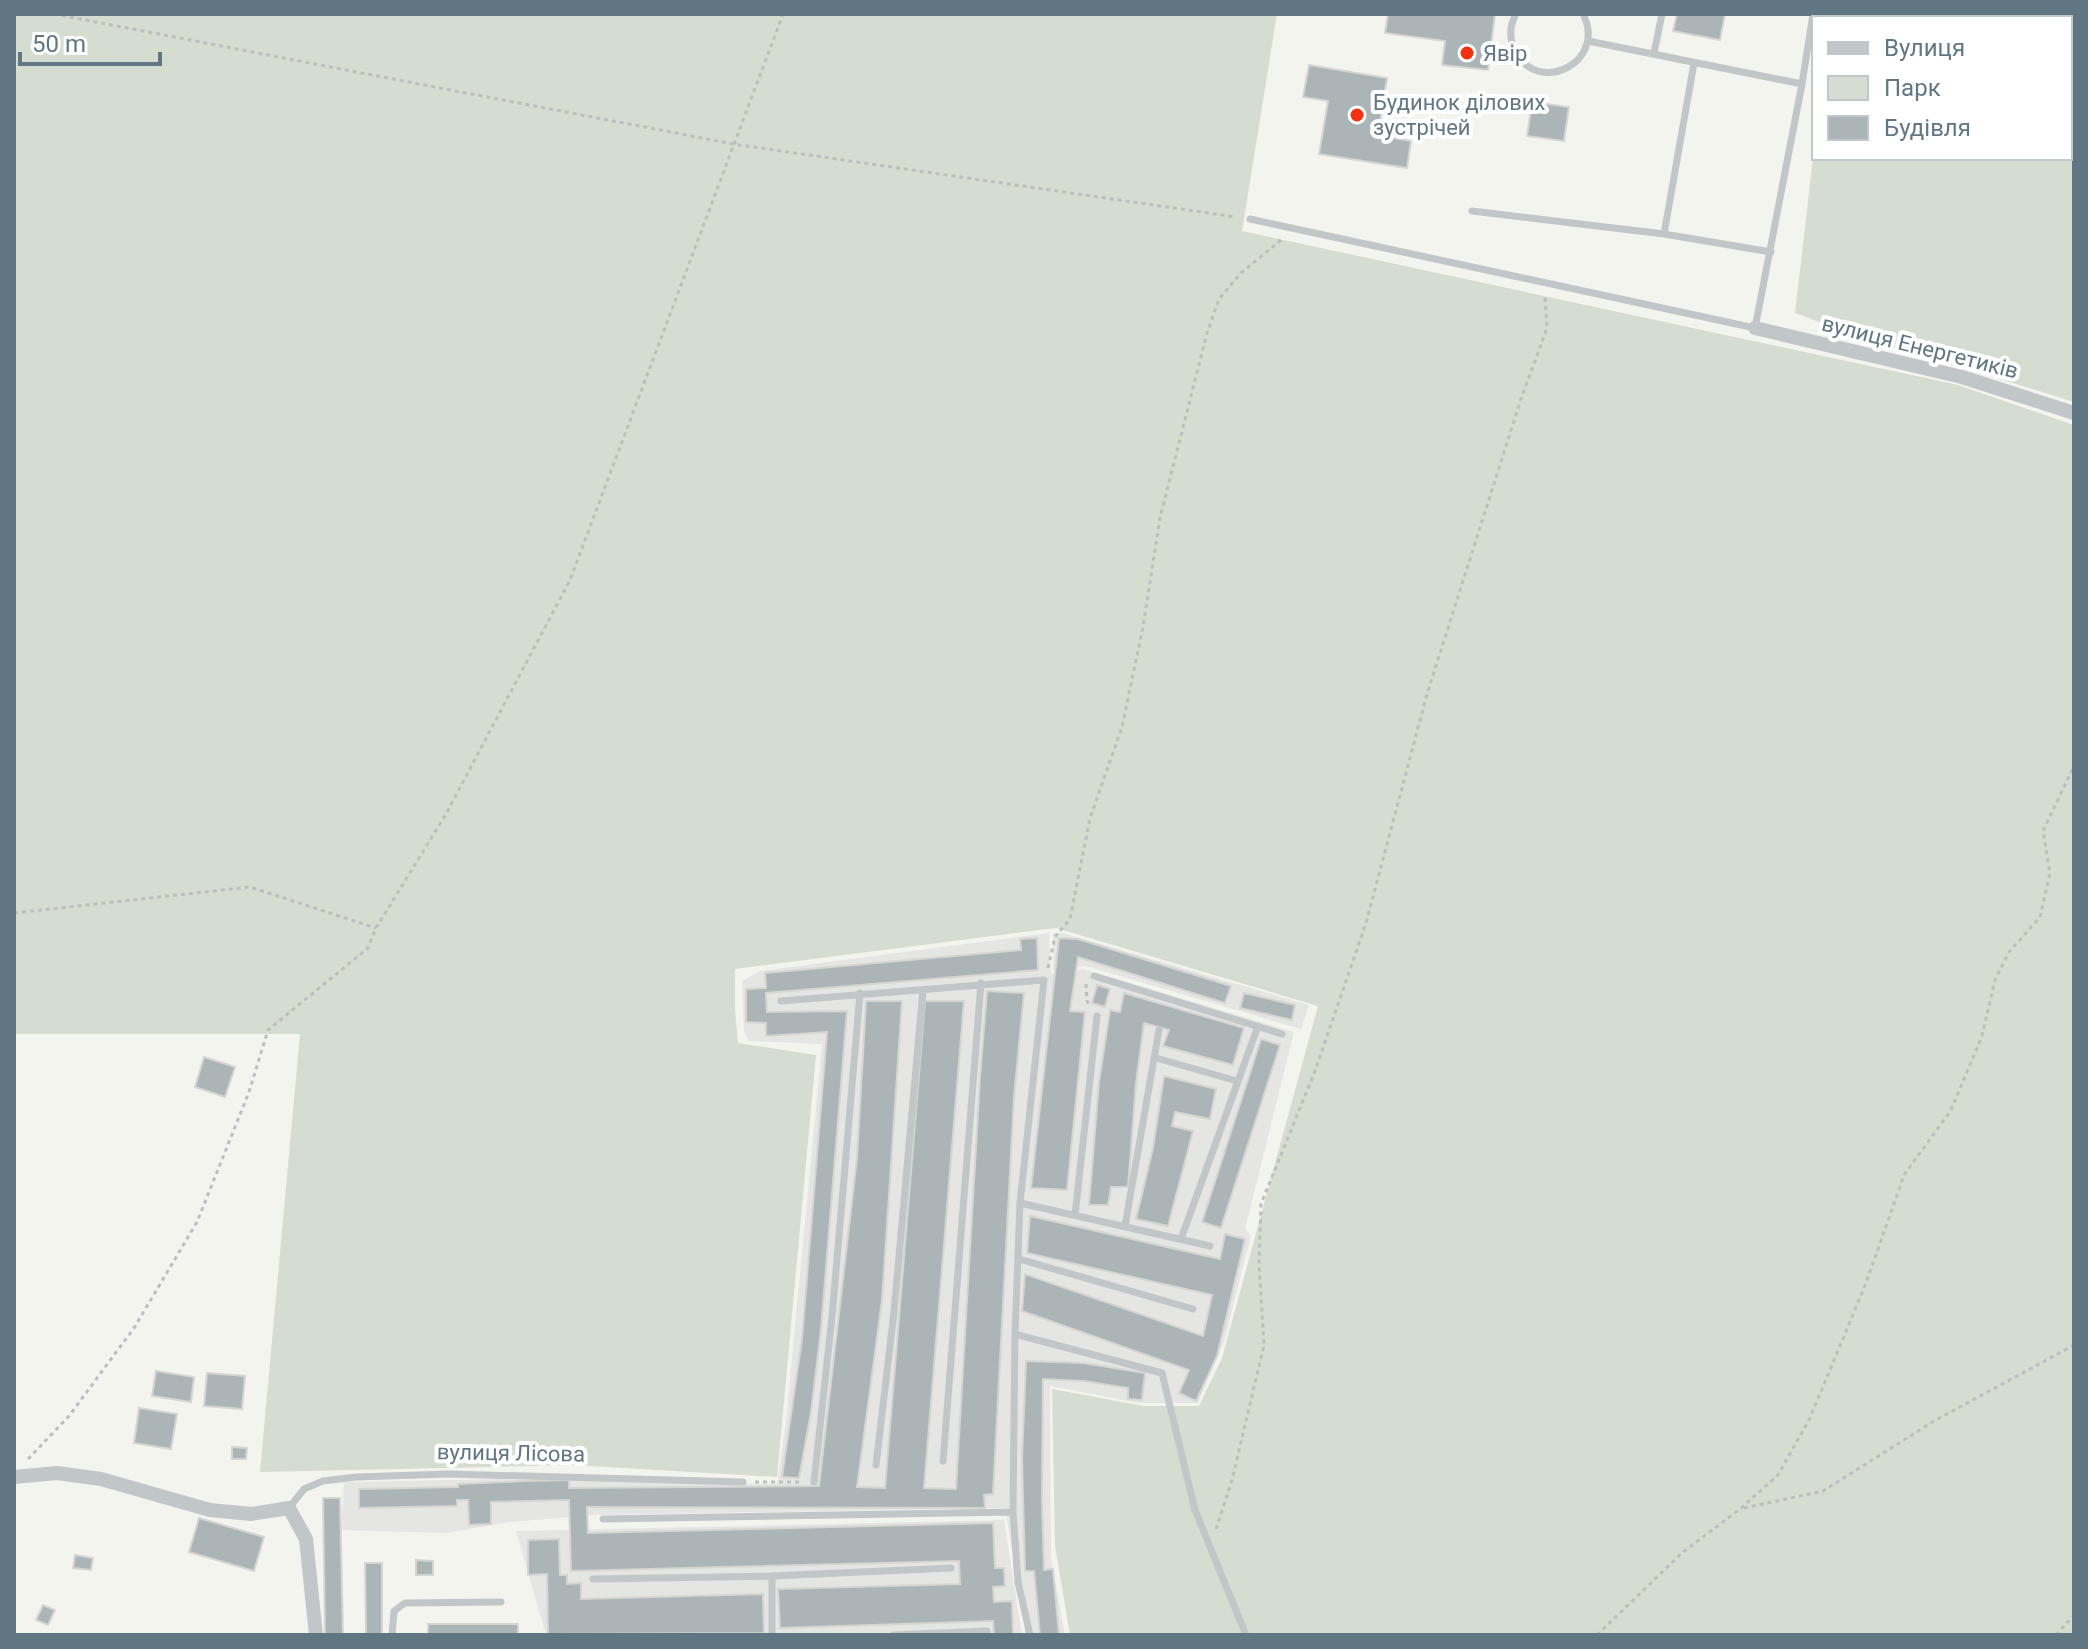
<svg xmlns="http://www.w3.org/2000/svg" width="2088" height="1649" font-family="Roboto,sans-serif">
<rect width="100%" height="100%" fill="#f4f4ef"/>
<path fill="#e5e5e3" d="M1049,933L1051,973L1084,969L1294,1032L1245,1229L1251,1235L1225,1339L1198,1403H1138L1050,1386L1051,1558L1065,1635H1026L1005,1508L596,1515L510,1522L446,1533L341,1530L344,1482L498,1479L777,1484L786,1421L822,1044L749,1041L744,1031L742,981L760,971Z
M1053,933H1063L1309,1005L1301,1029L1086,966L1053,970Z
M1004,1520L1022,1635H546L516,1531Z"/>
<path fill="#d5dcd0" d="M14,14H1277L1242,231L1958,385L2074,425V1635H1070L1055,1546L1052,1389L1144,1406H1199L1222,1358L1318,1006L1056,928L735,969V1010L738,1043L816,1055L777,1477L572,1465L260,1472L300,1034H14Z
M1830,14H2074V402C1981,372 1887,348 1795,313L1814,150V158H2070V18H1829Z"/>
<path fill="#abb5b8" stroke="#d5d5d2" stroke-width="2" d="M1388,14H1495L1488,70L1442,65L1445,41L1385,33Z
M1677,14H1725L1720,40L1673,31Z
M1309,65L1387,78L1378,135L1411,141L1407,168L1319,154L1328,101L1303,97Z
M1532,102L1569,107L1564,141L1527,136Z
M1037,938L1038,970L766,993L767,1012L847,1011L821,1329L811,1412L799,1478L782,1477L802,1339L827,1032L766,1036V1023L746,1022V989L766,988L765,973L1021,950L1020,939Z
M1059,938L1078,939L1231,986L1225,1003L1078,957L1070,1011L1085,1012L1067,1190L1031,1188Z
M1097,985L1110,989L1105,1007L1092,1003Z
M987,991L1024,993L1014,1097L993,1494L984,1495L985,1508L587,1507L588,1533L993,1523L995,1568H1004L1005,1586L993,1587L994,1602L1012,1601L1013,1635H994L993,1621L780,1628L778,1589L960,1584L959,1561L571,1571L569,1500L491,1502V1524L469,1525L468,1500H457V1506L359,1508V1489L458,1487V1484L524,1481L569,1480V1488L819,1486L857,1158L866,1001H902L882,1300L857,1487L885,1488L925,1001H964L924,1488L956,1489L980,1078Z
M1124,993L1244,1028L1233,1065L1163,1046L1169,1030L1144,1023L1136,1083L1128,1187H1111L1108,1205H1089L1099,1082L1110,1010L1120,1012Z
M1244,993L1295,1005L1292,1020L1240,1008Z
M1261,1039L1280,1045L1221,1228L1202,1222Z
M204,1057L235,1067L225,1097L195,1087Z
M1164,1076L1216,1089L1210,1119L1175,1112L1172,1126L1193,1131L1168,1226L1136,1219L1153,1148Z
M1030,1216L1220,1259L1225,1234L1245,1239L1217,1356L1196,1401L1179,1393L1189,1370L1022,1311L1025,1274L1203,1336L1212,1295L1027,1253Z
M1026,1361L1083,1363L1145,1373L1142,1400L1128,1399V1388L1084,1381L1043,1379L1042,1500L1044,1570L1053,1569L1059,1635H1040L1034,1571H1025L1022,1458Z
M156,1371L194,1377L191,1402L152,1396Z
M207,1373L245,1376L242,1409L204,1406Z
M139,1408L177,1414L171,1449L134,1443Z
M232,1447L247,1448L246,1459H232Z
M323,1498H340L343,1635H325Z
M199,1518L264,1537L254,1571L189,1552Z
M559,1539L560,1575H567V1584L581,1583V1599L763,1594L764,1633L548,1634L547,1574L528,1575V1540Z
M75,1555L93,1558L91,1570L73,1568Z
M416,1560L433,1561V1575H416Z
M365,1563H382V1635H366Z
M43,1605L55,1610L48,1625L36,1620Z
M428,1624H518V1635H428Z"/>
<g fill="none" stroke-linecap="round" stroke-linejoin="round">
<path stroke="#bcbfc1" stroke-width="3" stroke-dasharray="4 4" stroke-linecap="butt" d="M54,14L733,144L1236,217
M14,913L250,887L376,928
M1048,968L1055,937L1070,919L1090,818L1122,727L1143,627L1160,518L1207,333L1219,299L1241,273L1281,240
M1086,984L1087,1001L1091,1007
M28,1459L69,1416L134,1328L197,1222L249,1092L268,1030L368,948L376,928L446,814L570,580L783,14
M755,1482H803
M1744,1508L1823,1491L1934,1421L2074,1345
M1216,1529L1232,1480L1264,1345L1259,1264L1261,1204L1315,1071L1366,923L1427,694L1521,399L1547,328L1545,297
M1597,1635L1683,1552L1740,1509L1778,1475L1810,1418L1866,1283L1904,1175L1951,1110L1982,1036L1995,980L2009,952L2040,917L2050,873L2043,831L2074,766
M2056,1635L2074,1615"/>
<path stroke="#c1c6c8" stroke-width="7" d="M1516,14C1510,25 1509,38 1515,50C1536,97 1608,63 1583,14
M1588,41L1802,84
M1654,53L1662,14
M1472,211L1664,234L1771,252
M1250,219L1755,328L1802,84L1813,14
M1664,234L1694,63
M1094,976L1282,1034
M781,1001L1044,980L1020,1203L1015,1334L1013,1512L1018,1582L1030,1635
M1156,1058L1237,1081
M1020,1203L1210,1246
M1075,1215L1097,1016
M1125,1226L1159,1030
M1181,1239L1258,1026
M1019,1259L1193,1309
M1015,1334L1162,1373L1195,1510L1246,1635
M943,1461L981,983
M876,1465L894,1312L923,990
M814,1482L832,1317L860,993
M289,1508L304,1489L323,1481L356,1477L449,1474L743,1482
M603,1519L1013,1512
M593,1579L772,1576L951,1568
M392,1635L394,1611L405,1603L501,1602
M772,1635V1576
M894,1635L987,1631"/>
<path stroke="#c1c6c8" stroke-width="14" d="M1755,328L1962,377L2074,413
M14,1477L57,1473L101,1479L210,1510L251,1514L289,1508L306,1539L316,1635"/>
</g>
<g fill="#f33110" stroke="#fff" stroke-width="3">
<circle cx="1467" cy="53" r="8"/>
<circle cx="1357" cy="115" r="8"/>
</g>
<g text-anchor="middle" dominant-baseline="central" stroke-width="8" stroke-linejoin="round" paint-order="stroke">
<g font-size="22" fill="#607783" stroke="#fff" text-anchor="start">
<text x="1483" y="53">Явір</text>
<text x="1373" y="102">Будинок ділових<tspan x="1373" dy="25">зустрічей</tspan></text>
</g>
<g font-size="22" fill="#607783" stroke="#fff">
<text transform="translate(1920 347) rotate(14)">вулиця Енергетиків</text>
<text transform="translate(511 1453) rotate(1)">вулиця Лісова</text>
</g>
</g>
<rect width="2088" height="1649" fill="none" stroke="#607783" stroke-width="32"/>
<rect x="1812" y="16" width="260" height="144" fill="#ffffff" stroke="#bfc9cd" stroke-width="2"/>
<rect x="1828" y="42" width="40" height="12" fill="#c1c6c8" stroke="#bfc9cd" stroke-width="2"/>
<text x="1884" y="56" font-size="24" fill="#607783">Вулиця</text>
<rect x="1828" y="76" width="40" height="24" fill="#d5dcd0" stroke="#bfc9cd" stroke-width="2"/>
<text x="1884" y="96" font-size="24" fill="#607783">Парк</text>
<rect x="1828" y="116" width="40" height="24" fill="#abb5b8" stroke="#bfc9cd" stroke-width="2"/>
<text x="1884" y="136" font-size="24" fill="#607783">Будівля</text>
<path d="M20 52v12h140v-12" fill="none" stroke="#607783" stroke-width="4"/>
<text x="32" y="52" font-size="24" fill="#607783" stroke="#ffffff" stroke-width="6" paint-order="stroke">50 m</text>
</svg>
